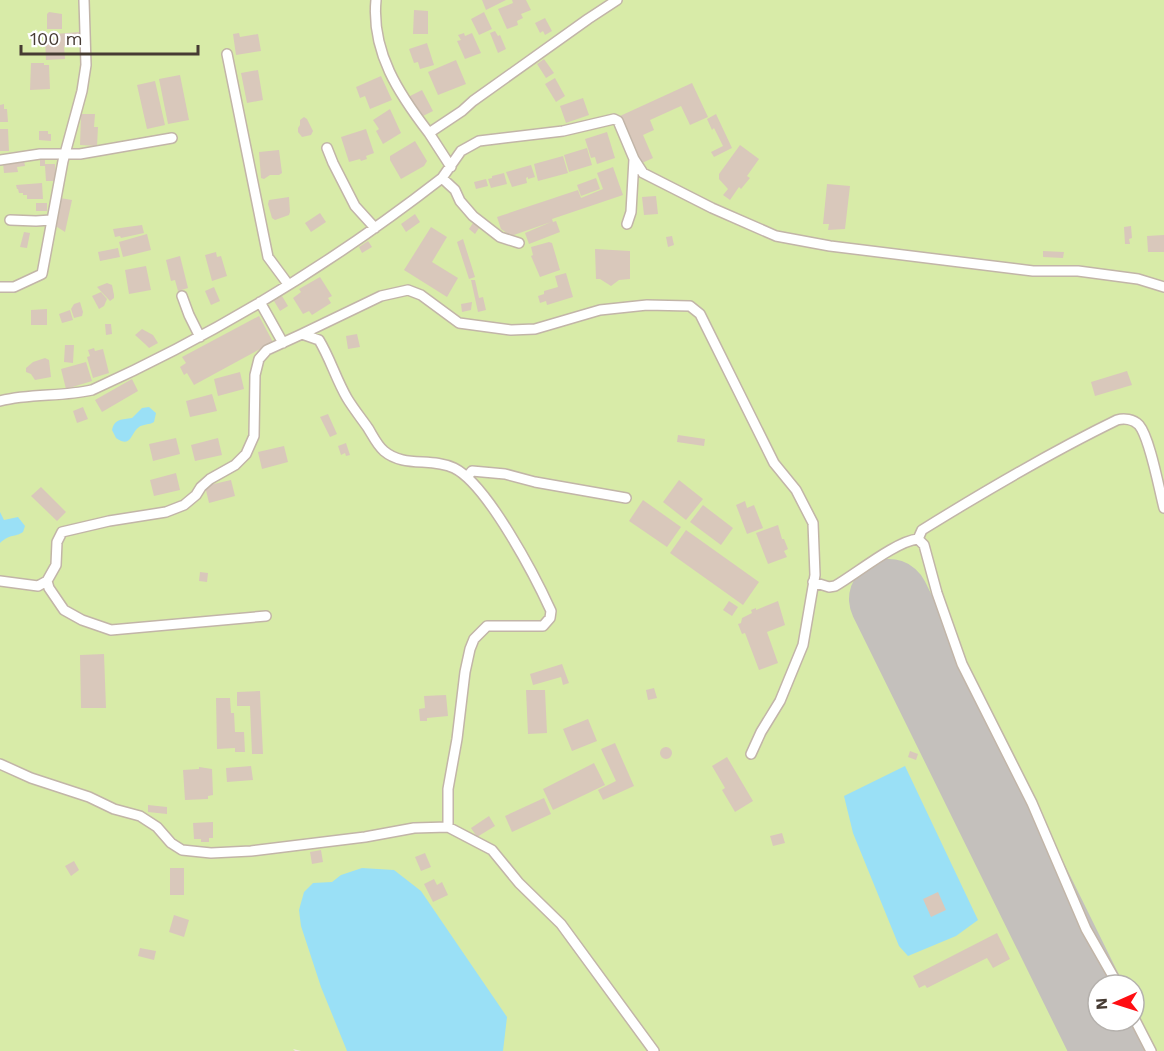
<svg xmlns="http://www.w3.org/2000/svg" width="1164" height="1051" font-family="'Work Sans',sans-serif">
<rect width="100%" height="100%" fill="#f3ece3"/>
<path fill="#d8eba8" fill-rule="evenodd" d="M0,0H1164V1051H301L293,1049L295,1051H0ZM1098,985H1134V1021H1098Z"/>
<path fill="#9ae0f6" d="M149,407L156,413L154,422C149,425 143,424 139,427C130,433 132,449 116,438L112,430C115,418 122,420 132,418L142,408Z
M0,512L4,520L18,517L25,526L23,532C14,538 11,533 0,543Z
M905,766L978,920L956,936L908,956L899,946L853,833L844,796Z
M362,868L394,870L421,891L507,1017L503,1051H347L321,987L301,926L299,910L304,892L313,883L332,882L341,875Z
M1042,955L1059,999V1003L1049,1008L1044,1003L1029,962L1031,958Z"/>
<g fill="none" stroke-linecap="round" stroke-linejoin="round">
<path stroke="#c4c0bc" stroke-width="80" d="M889,599L1112,1051"/>
</g>
<path fill="#d9c8bb" d="M482,0H506L486,10Z
M512,0H526L531,10L521,14L523,18L517,21L518,25L507,29L498,9L513,3Z
M414,10L428,11V34H413Z
M49,12L62,14V29H47V14Z
M484,12L492,29L479,35L471,19Z
M545,18L552,31L545,35L543,31L540,33L535,23Z
M495,31L498,36L500,35L506,49L498,53L490,33Z
M79,32V45L64,46L65,59L46,60L45,39H55V34Z
M239,33L240,37L258,34L261,51L236,55L233,34Z
M464,33L465,36L472,33L481,53L465,59L457,41L461,40L458,35Z
M427,43L434,65L420,69L418,62L414,63L409,49Z
M544,59L554,73L546,78L537,64Z
M456,60L466,84L438,95L428,72Z
M31,63H44V65H49L50,89L30,90Z
M258,70L263,100L247,103L241,73Z
M180,75L189,120L168,124L159,79Z
M381,76L392,100L370,109L365,96L360,98L356,87Z
M555,78L565,96L556,102L545,84Z
M155,81L165,125L147,129L137,85Z
M692,83L708,117L690,125L681,106L650,120L654,130L643,135L653,158L642,163L620,116Z
M422,90L433,111L419,118L408,97Z
M583,98L589,115L566,123L560,106Z
M4,104V109H7L8,122H0V105Z
M390,109L401,133L383,144L376,131L379,129L373,120Z
M81,114H95L94,127H98L97,146L80,145Z
M716,114L732,148L714,157L711,152L723,146L714,128L712,130L707,119Z
M304,117L307,119L313,131L311,135L302,137L298,132V128L300,125V120Z
M0,129H8L9,151H0Z
M366,129L374,153L366,156L367,159L361,161L360,159L349,162L341,137Z
M39,131H48V134H51V141L39,140Z
M607,132L615,158L597,164L595,157L591,158L585,139Z
M415,141L427,161L424,166L401,179L390,160V156Z
M740,145L759,159L747,176L750,178L741,189L739,187L730,200L723,195L728,189L719,179V174Z
M587,148L592,165L569,172L564,155Z
M279,150L282,173L279,175H270L264,179L261,178L259,152Z
M563,156L568,173L538,181L534,164Z
M40,160H45V164H55L56,181H46L45,166H40Z
M24,161L25,166L17,167L18,172L4,173L3,163Z
M531,165L535,177L528,179V177L526,178L527,183L512,187L506,172Z
M613,167L623,195L552,219L553,222L556,221L560,232L529,244L525,233L551,222L511,236L501,229L497,217L578,190L581,198L603,189L597,173Z
M504,173L507,184L491,188L488,179L492,178V176Z
M596,178L600,189L581,196L577,185Z
M486,179L488,186L476,189L474,182Z
M42,183L43,199H27V195H23V193H19L18,189H17L16,185Z
M827,184L850,186L845,229L828,230L829,224H823Z
M656,196L658,214L644,215L642,197Z
M289,197L290,212L289,215L275,220L272,218L268,204L269,200Z
M60,198L72,200L65,232L54,225Z
M36,203H47V211H36Z
M320,213L326,222L311,232L305,223Z
M415,214L420,222L406,232L401,224Z
M475,220L481,225L475,234L469,229Z
M142,225L144,233L121,238L120,236L115,237L113,229Z
M1131,226L1132,238L1129,239L1130,244H1125L1124,227Z
M431,227L447,237L432,262L458,278L447,297L404,270Z
M24,232L30,233L27,248L20,247Z
M147,234L151,250L123,257L119,242Z
M1164,235V252H1148L1147,236Z
M672,236L674,245L668,247L666,237Z
M463,239L475,277L469,279L457,242Z
M368,241L372,247L362,253L359,247Z
M549,242L552,243L560,270L540,277L531,256L533,255L531,247Z
M118,248L120,257L100,261L98,252Z
M595,249L630,251V279L619,280L611,286L600,279H596Z
M1043,251L1064,252L1063,258L1043,257Z
M216,252L217,257L221,256L227,276L212,281L205,255Z
M180,256L188,288L178,291L175,280L171,281L166,260Z
M146,266L151,290L129,294L125,270Z
M566,273L573,297L547,305L546,301L540,303L538,296L544,294V291L558,287L555,276Z
M320,277L332,296L328,298L331,303L312,315L309,311L303,314L293,298L301,292L299,289Z
M471,280H475L479,298L483,297L486,310L478,312Z
M107,283L112,285L114,295V298L110,301L97,287Z
M214,287L220,301L211,305L205,291Z
M101,292L107,299L104,306L99,309L92,296Z
M282,296L288,306L280,311L274,301Z
M80,302L83,312L82,316L74,318L71,309L74,304Z
M472,302L471,310L462,312L461,304Z
M47,309V325H31V310Z
M70,310L73,320L62,323L59,314Z
M259,316L274,344L262,351L260,349L194,385L187,373L184,375L180,367L186,363L182,357Z
M105,324H111L112,334L106,335Z
M142,329L153,335L158,343L149,348L145,344L135,335Z
M357,334L360,347L348,349L346,336Z
M65,345H74L73,363L64,362Z
M94,348L95,351L103,349L109,373L93,378L87,357L90,356L88,350Z
M45,358L49,360L51,377L35,380L31,374L26,372V368L33,362Z
M86,362L92,381L66,389L61,369Z
M1127,371L1132,385L1095,396L1091,382Z
M240,372L244,389L218,396L214,379Z
M132,379L138,391L102,412L95,400Z
M212,394L217,411L190,417L186,401Z
M83,407L88,419L77,423L73,411Z
M328,414L337,434L330,437L320,417Z
M678,435L705,439L704,446L677,442Z
M176,438L180,454L153,461L149,444Z
M218,438L222,455L195,461L191,445Z
M346,443L350,455L346,456L345,453L341,455L338,446Z
M284,446L288,462L262,469L258,452Z
M176,473L180,490L154,496L150,480Z
M231,480L235,496L209,503L205,486Z
M679,480L703,499L686,520L663,502Z
M41,487L66,512L57,521L31,496Z
M643,500L681,527L667,547L629,521Z
M745,501L747,508L754,505L763,528L747,534L736,505Z
M703,505L733,528L721,545L690,522Z
M778,525L782,539H784L788,549L784,551L787,557L768,564L756,533Z
M686,530L759,582L743,605L670,553Z
M200,572L208,573L207,582L199,581Z
M729,601L738,607L732,616L723,610Z
M778,601L785,625L767,632L778,663L759,670L745,633L742,634L738,624L741,623L742,618L752,613L751,610L756,608V610Z
M104,654L106,708H81L80,655Z
M562,664L569,683L563,685L561,677L533,685L530,674Z
M654,688L657,698L648,700L646,690Z
M526,690H545L547,733L528,734Z
M260,691L263,754H252L250,706H237V692Z
M446,695L448,716L427,718V721H420L419,709L425,708L424,696Z
M216,698H230L231,713H234L235,732H244L245,752H235V748L217,749Z
M588,719L597,741L572,751L563,729Z
M615,743L634,786L603,800L598,790L616,781L601,749Z
M660 753a6 6 0 1 1 12 0a6 6 0 1 1-12 0Z
M910,751L918,754L916,760L908,757Z
M727,757L753,801L735,812L722,790L725,788L712,766Z
M594,763L605,785L553,810L543,789Z
M251,766L253,780L227,782L226,768Z
M199,767L212,769L213,795L208,796V799L185,800L183,770L199,769Z
M544,798L551,814L512,832L505,816Z
M148,805L167,807V814L148,812Z
M489,816L495,826L477,837L471,828Z
M213,822V838H209V842H201V839H194L193,823Z
M782,833L785,843L773,846L770,836Z
M321,850L323,862L312,864L310,852Z
M425,853L431,867L421,871L415,857Z
M74,861L79,870L71,876L65,866Z
M170,868H184V895H170Z
M434,879L437,885L442,882L448,895L433,902L424,884Z
M938,892L946,910L931,917L923,899Z
M174,915L189,920L184,937L169,932Z
M997,933L1010,959L993,968L987,958L927,988L925,985L919,988L913,976Z
M140,948L156,951L154,960L138,956Z"/>
<g fill="none" stroke-linecap="round" stroke-linejoin="round">
<defs>
<path id="minor" d="M376,0C371,52 399,94 429,133
M227,54L268,257L288,284
M327,148L333,163L355,206L375,228
M0,160L40,154H80L172,138
M451,167L429,133L462,111L473,101L588,19L617,0
M10,220L36,221L51,220
M627,224L631,212L634,159
M519,243L500,237L473,216L460,201L455,190L442,178L461,151L479,141L563,131L614,119L618,121L634,159L643,173L712,208L776,236L830,246L1033,271H1078L1138,279L1164,287
M0,287H14L42,274L63,161L82,91L86,65L84,0
M182,296L189,315L200,337
M260,302L283,343
M0,401C30,393 62,397 92,390C216,334 334,262 442,178
M467,477L472,471L505,474L535,482L626,498
M0,581L38,586L47,581L49,588L64,610L82,620L111,630L266,616
M47,581L56,565L57,542L62,532L109,521L166,512L184,505L196,495L201,487L210,479L235,465L246,454L254,436L255,375L259,359L267,350L302,334
M813,582L829,587L835,586C856,574 896,541 918,539
M0,764L31,778L89,797L114,809L140,816L157,827L171,843L182,850L211,853L251,851L365,837L414,828L448,827L492,850L519,883L561,924L654,1051
M448,827V789L457,739L465,672L470,649L474,639L487,626H543L550,618L551,611C535,576 487,484 454,468C431,457 404,468 384,451C377,445 373,436 368,428C361,418 353,408 347,398C336,379 330,358 319,340L302,334L381,296L408,290L421,295L459,323L511,330L535,329L600,310L647,305L690,306L700,314L774,463L796,490L813,523L815,575L803,645L780,701L761,732L751,754
M1118,985L1086,929L1032,803L962,664L937,593L924,545L918,539L922,530C985,491 1049,453 1117,420C1124,418 1133,419 1139,425C1150,438 1159,489 1164,508
M1134,1018L1151,1051"/>
</defs>
<use href="#minor" stroke="#c2b5a8" stroke-width="12"/>
<use href="#minor" stroke="#fff" stroke-width="9"/>
</g>
<g transform="translate(1116 1003) rotate(267)"><circle r="28" fill="#ffffff" stroke="#b5b1ad" stroke-width="1.5"/>
<path d="M0-4.5L10 22L0 15L-10 22Z" fill="#ff0e13"/>
<text y="-9" font-size="16" font-weight="bold" text-anchor="middle" fill="#463b33">N</text>
</g>
<path d="M21 45v9h177v-9" fill="none" stroke="#463b33" stroke-width="3"/>
<text x="30" y="45" font-size="18" fill="#463b33" stroke="#ffffff" stroke-width="4.5" paint-order="stroke">100 m</text>
</svg>
